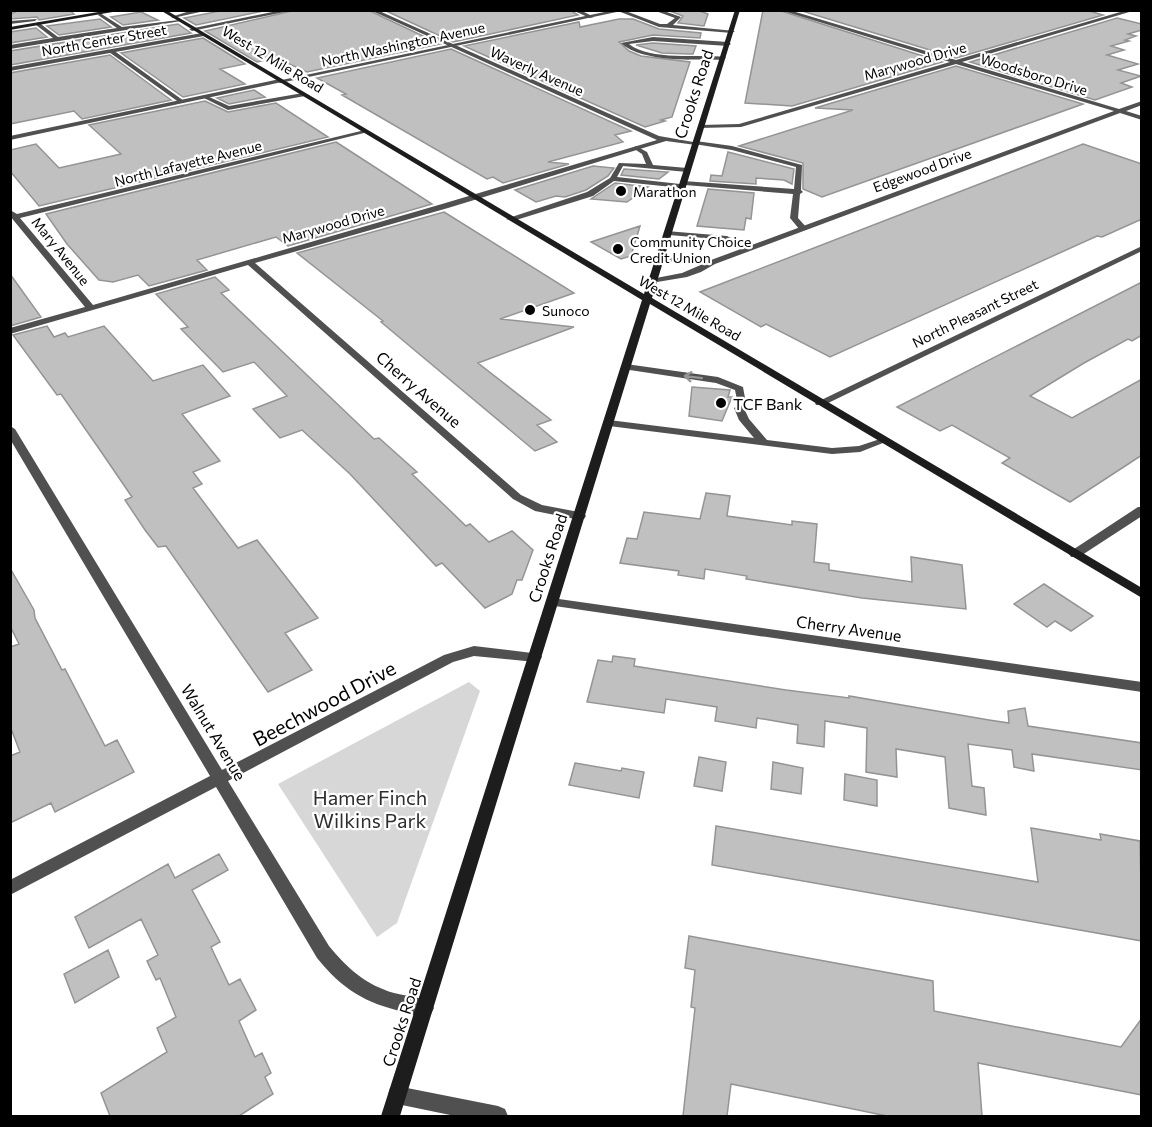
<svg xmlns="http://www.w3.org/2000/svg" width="1152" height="1127" font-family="Commissioner,sans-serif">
<rect width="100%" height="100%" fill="#fff"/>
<path fill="#d7d7d7" d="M469,682L480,691L397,923L377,937L278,784Z"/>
<path fill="#c0c0c0" stroke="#949494" stroke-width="1.5" d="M20,10H69L74,14L39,20L37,17L10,19V14Z
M225,10H268L196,25L184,18Z
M296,10H368L440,44L307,72L276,58L257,62L205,31Z
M384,10H570L578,15L453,42Z
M697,10L708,14L704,26L678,23L683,16L670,11Z
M763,10H778L942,62L792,106L745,103Z
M799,10H1086L1103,15L956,58Z
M141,12L158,20L123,25L111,17Z
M1117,18L1142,24V30L1128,34L1136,36L1125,40L1129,41L1111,46L1124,50L1107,55L1138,64L1118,70L1141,76L1121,83L1132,87L1095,100L970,62Z
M100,19L111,27L59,35L47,26Z
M619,19H633L659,29L701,33L700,38L653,35L619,42L629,51L641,56L690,62L672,117L661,120L665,121L645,127L464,46L579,22L580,27Z
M178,24L191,33L10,65V51Z
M36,28L47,37L10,43V32Z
M203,38L245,64L220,69L245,84L183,97L121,53Z
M653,43L696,46L693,54H689L662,53L636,45Z
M451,49L631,131L615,135L623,142L548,162L569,164L503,183L493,177L487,179L342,95L346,94L317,78Z
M110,55L171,100L82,119L74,111L10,124V73Z
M956,66L1083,104L822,197L803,189V163L739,146L853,110L815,108Z
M254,90L265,97L229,104L217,98Z
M205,101L228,112L276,103L328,137L39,206L10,171V150L36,144L59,168L121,154L89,125Z
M336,142L432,204L288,246L276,237L197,260L207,270L149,286L138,275L113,282L99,280L67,244L46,214Z
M1083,144L1142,164V219L1102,237L1097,236L830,357L766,324L761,327L700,292Z
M728,152L794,169L792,184L784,180L756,178V184L710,181L711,175L722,176Z
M593,166L614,168L608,176L586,190L565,197L556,196L536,202L515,190Z
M624,169L638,170L668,172L659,179L621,175Z
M615,183L648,187L627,202L591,199Z
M708,189L754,193L751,219L746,218L744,230L697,226Z
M444,212L574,293L500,319L574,327L478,363L551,420L537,425L557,442L535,451L381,322L383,321L297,253Z
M640,226L631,256L621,259L591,242Z
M10,274L41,317L10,326Z
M215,277L229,290L221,293L374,439L379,438L417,472L412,474L466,526L470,524L489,542L512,531L533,550L522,580H517L512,594L485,608L442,563L436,566L350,474L302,430L280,438L253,409L287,396L254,362L223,372L181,329L188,327L156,294Z
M1142,282V335L1132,341L1128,339L1084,363L1030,396L1072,418L1142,379V455L1070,502L1002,463L1010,458L952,425L940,431L897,407Z
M47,326L54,337L65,333L68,337L104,326L153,381L203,365L230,396L182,414L220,461L193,472L202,484L193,488L238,548L257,540L318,618L285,633L312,670L268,692L166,546L158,547L145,530L125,500L132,497L102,453L61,394L57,395L13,335Z
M692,387L730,390L728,397H732L722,421L689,416Z
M706,493L730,496L727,516L792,525V521L817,524L814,562L829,564V570L912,582L911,557L962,565L966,609L862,598L746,579L747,576L705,569L704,579L678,575L679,571L620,563L627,538L637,539L644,512L700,519Z
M10,568L34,610L35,618L62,670L65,669L105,746L117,740L134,772L55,812L51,803L10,823V756L20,752L10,726V647L19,644L10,626Z
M1044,584L1093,616L1071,631L1055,621L1047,627L1014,604Z
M613,656L635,659L634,666L786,690L849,698V696L989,720L1009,723L1008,711L1025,708L1028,726L1142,743V770L1032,754L1034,771L1014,767L1012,750L968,744L972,786L984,788L986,815L949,808L945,757L896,749L897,777L866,772L867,728L825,721L824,747L797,743L798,725L757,718L756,728L715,721L717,707L666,699L664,713L587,702L598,660L612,662Z
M699,757L726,762L722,791L694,786Z
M773,762L803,768L801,794L771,789Z
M575,763L621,771L622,768L644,772L639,798L569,785Z
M845,774L877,780V806L844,800Z
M716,826L1038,882L1031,828L1101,840L1100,834L1140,841L1142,941L712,865Z
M219,854L228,870L192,890L220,942L211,947L229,985L240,979L256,1010L239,1021L255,1057L262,1053L271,1073L265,1077L273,1094L239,1116H110L101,1093L167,1052L157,1028L176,1017L160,978L156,980L147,961L158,955L141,919L89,948L75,917L168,864L175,878Z
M689,936L933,981L934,1011L1121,1047L1142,1018V1095L978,1063L982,1116H887L731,1084L727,1116H683L695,1008L691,1007L695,970L685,968Z
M108,950L119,977L75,1003L64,974Z"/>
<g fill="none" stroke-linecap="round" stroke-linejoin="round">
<path fill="#505050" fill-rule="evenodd" d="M10,10H18L10,12Z
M193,10L200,12L173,18L171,17Z
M282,10H294L192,31L189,29Z
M623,10L660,24H667L675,18L653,10H661L681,17L673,25L735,31L732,33L659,27L618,11Z
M100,13L122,27L179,20L181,21L10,49V45L53,38L36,25L38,22L58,37L117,28L98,15Z
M37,19L35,21L10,24V21Z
M653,37L728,42L731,44L728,46L653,41L629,44C650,61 699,54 726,57L724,60C696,59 642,63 621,43Z
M109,50H113L184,101V103H180L109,52Z
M303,93L305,96L228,110L202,97L207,96L229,106Z
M696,141L732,146L802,165L801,190L803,192L800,194L798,218L807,228L806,230H800L790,218L793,194L685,185L682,188L614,181L593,196L513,221L506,219L587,192L610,178L619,163L646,164L642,154L633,148L636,146L647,152L653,165L687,168L690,170L687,172L623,166L617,177L680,184L683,181L794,189L796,167L732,150L694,144V142Z
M666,231L727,236L731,238L727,240L669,235H666Z
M626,364L718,377L743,387L745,398L740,401L737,400L735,390L716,383L623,369V365Z
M739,405L743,406L749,419L767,440L832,448L859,446L883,438L888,441L860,452L832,454L609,426L604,423L609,420L754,438L739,420L734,408Z
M397,1086L498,1106L505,1109L508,1116H455L397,1104L390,1102L388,1095L390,1088Z"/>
<path fill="#505050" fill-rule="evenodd" d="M370,10H377L659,136L699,143L696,145L666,141L448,208L255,263L521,495L542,505L584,513L586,516L584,519L580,520L535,511L513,499L248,265L10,334V328L85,307L10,216V210L17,214L365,130L368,132L20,218L93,305L442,204L657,140Z
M572,10H580L594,17L590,18Z
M780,10H789L956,60L1127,10H1136L962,62L1119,109L1142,101V105L1126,111L1142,116V120L1120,113L715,264L701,272L687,277L651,283V279L682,273L703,264L661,261H658V257L711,260L1114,111L956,64L741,127L699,128L698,127L701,125L739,124L950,62Z
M202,33L204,36L10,71V67Z
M280,79L282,82L10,140V136Z
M1142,246V251L824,405H816L815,403Z
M10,426L15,429L222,770L444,655L474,646L540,654L542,657L540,660L535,662L474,656L453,662L228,781L329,946C347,968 366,985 394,993C406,996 419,997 431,1002L434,1008L431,1014C422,1018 413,1015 404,1012C365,1003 342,989 317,958L216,787L10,895V880L210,776L10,439Z
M1138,507H1142V516L1079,557H1071L1069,554L1071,551Z
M552,598L1142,682V692L548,605L546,602L548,599Z"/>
<path fill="#505050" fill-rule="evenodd" d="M614,10H626L280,83L277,81Z"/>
<path fill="#1d1d1d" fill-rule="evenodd" d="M110,10H124L10,30V27Z
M166,10L644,294L735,10H740L652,298L1142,588V598L650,304L400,1116H381L642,300L160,10Z"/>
</g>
<defs><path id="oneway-shaft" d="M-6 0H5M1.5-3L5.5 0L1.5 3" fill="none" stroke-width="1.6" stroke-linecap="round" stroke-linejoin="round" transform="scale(1.5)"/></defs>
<use stroke="#969696" href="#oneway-shaft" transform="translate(693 377) rotate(-173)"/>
<g fill="#000" stroke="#fff" stroke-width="2">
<circle cx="621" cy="191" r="6"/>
<circle cx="618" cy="249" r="6"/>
<circle cx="530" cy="310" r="6"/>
<circle cx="721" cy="403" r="6"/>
</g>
<g text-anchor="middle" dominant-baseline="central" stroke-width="4.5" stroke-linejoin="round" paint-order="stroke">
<g font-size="14" fill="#000" stroke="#fff">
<text transform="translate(104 40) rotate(-10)">North Center Street</text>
<text transform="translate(403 44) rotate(-12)">North Washington Avenue</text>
<text transform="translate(273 59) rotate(31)">West 12 Mile Road</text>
<text transform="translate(915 61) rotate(-16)">Marywood Drive</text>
<text transform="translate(537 71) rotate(24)">Waverly Avenue</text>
<text transform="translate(1034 74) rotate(17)">Woodsboro Drive</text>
<text transform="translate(188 163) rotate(-14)">North Lafayette Avenue</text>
<text transform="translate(922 170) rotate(-20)">Edgewood Drive</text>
<text transform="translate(333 224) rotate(-16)">Marywood Drive</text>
<text transform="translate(61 251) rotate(51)">Mary Avenue</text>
<text transform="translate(690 308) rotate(30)">West 12 Mile Road</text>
<text transform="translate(975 313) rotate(-26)">North Pleasant Street</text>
</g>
<g font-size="14" fill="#000" stroke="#fff" text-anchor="start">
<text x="633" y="191">Marathon</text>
<text x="630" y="241">Community Choice<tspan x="630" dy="16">Credit Union</tspan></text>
<text x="542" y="310">Sunoco</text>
</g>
<g font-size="16" fill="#000" stroke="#fff">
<text transform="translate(693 94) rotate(-72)">Crooks Road</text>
<text transform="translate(419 389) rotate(41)">Cherry Avenue</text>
<text transform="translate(547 558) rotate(-72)">Crooks Road</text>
<text transform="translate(849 628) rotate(8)">Cherry Avenue</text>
<text transform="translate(214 732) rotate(59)">Walnut Avenue</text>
<text transform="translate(401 1022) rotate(-72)">Crooks Road</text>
</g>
<g font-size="16" fill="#000" stroke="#fff" text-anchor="start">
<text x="733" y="403">TCF Bank</text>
</g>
<g font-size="20" fill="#000" stroke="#fff">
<text transform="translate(324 703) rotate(-28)">Beechwood Drive</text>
</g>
<g font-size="20" fill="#2e2e2e" stroke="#fff">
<text x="370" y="797">Hamer Finch<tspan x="370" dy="23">Wilkins Park</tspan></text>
</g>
</g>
<rect width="1152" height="1127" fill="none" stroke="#000000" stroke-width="24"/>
</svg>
